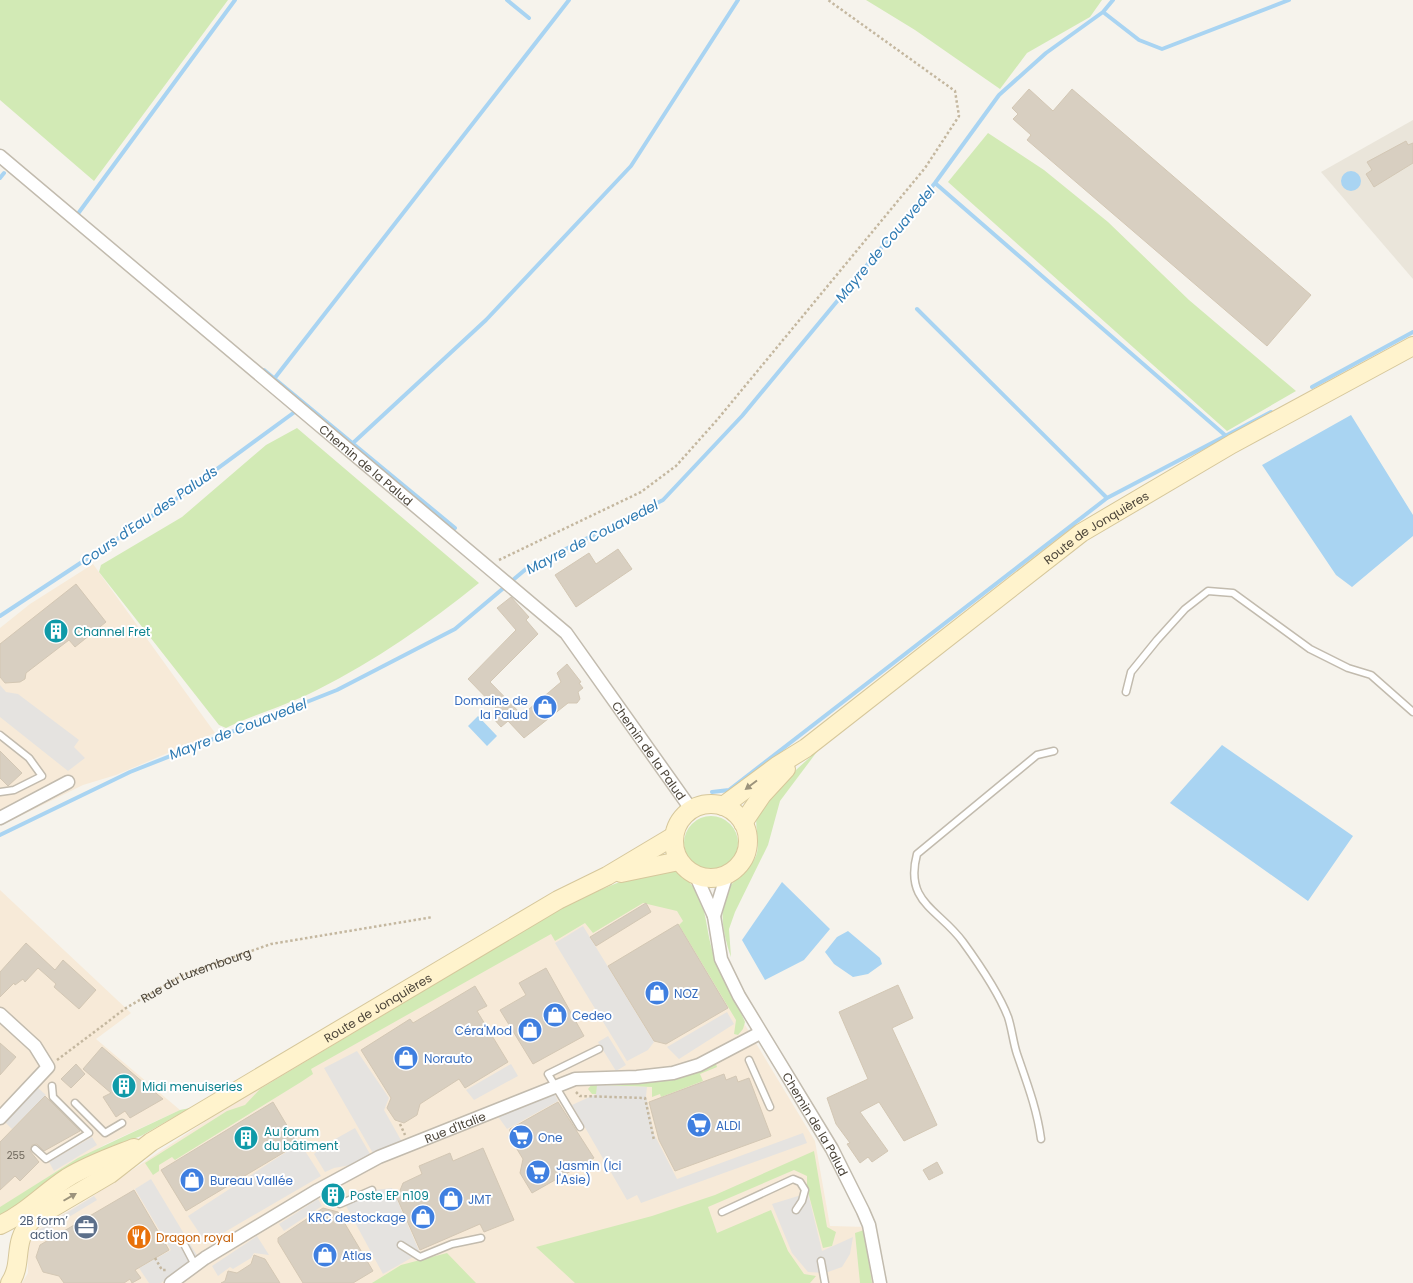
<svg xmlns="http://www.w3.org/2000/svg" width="1413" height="1283" font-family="Poppins,sans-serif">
<rect width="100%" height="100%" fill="#f6f3ec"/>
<path fill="#eae5da" d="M1413,120V279L1321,172Z"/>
<path fill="#f7ead8" d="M93,564L215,733L116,775L83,785L0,826V628L30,604Z
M650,871L715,962L742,1020L815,1141L830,1226L867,1227L873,1283H22L28,1273L27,1238L30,1234L93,1196L233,1103L524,929Z
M0,890L131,1013L96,1039L180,1110L104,1145L0,1208Z"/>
<path fill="#d2eab5" d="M0,0H228L94,181L0,100Z
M866,0H1102L1090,17L1027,53L1000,89L915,30Z
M988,133L1044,170L1108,222L1189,300L1296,391L1227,431L948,182Z
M297,428L479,583C428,624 375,661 317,690C288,705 255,714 226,728L219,725L99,572L101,565L182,517L266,445Z
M819,749L780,801L768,845L735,912L729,929L731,957C724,936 716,906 731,885C739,875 750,870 756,856C761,842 754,829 757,814L785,780Z
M684 843a27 27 0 1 1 54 0a27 27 0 1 1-54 0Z
M668,869C678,871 689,881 695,889C707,907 706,932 713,952C721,977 735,998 745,1022L743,1029L738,1035L734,1034L736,1020L679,925L683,921L677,911L643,903L593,933L585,923L555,941L551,934L311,1069L313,1074L301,1082L175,1160L172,1157L159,1165V1171L153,1175L145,1163L227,1111L245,1105L260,1089L571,902L617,883Z
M716,1064L717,1067L700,1074L703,1081L661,1097L660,1094L652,1097V1087L598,1085L597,1094H592L588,1089L592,1084C635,1083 675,1081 716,1064Z
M190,1108L141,1136L115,1146L0,1215V1207L78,1158L180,1110Z
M814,1151L827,1227L836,1232L832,1246L823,1248L807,1188V1176L794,1170L708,1207L717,1233L771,1210L788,1251L804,1274L816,1276L810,1283H575L536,1247L652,1216L715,1195Z
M864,1230L872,1283H860L855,1233Z
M447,1253L476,1283H372L401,1265Z"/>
<path fill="#e5e3e0" d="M0,685L6,692L18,694L79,740L74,747L85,758L68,771L0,717Z
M583,926L654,1042L648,1050L627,1061L555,943Z
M727,1012L734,1024L679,1059L667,1047Z
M608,1036L626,1065L616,1071L598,1042Z
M357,1051L389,1098L384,1110L402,1142L374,1155L324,1068Z
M511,1064L518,1076L474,1100L466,1090Z
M597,1085L647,1087L646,1096L654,1134L677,1179L803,1133L807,1143L641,1203L637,1195L627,1200L572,1105L596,1094Z
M38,1088L46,1095L12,1129L5,1122Z
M554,1093L558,1101L507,1129L497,1115Z
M355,1128L370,1154L369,1157L351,1165L334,1168L325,1172L314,1154L321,1147Z
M92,1137L97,1145L54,1171L49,1162Z
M300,1143L321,1176L206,1243L188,1216Z
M151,1179L198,1257L161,1283H149L139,1268L171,1250L135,1189Z
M392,1188L420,1253L383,1274L346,1206L357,1192Z
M808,1193L822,1251L853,1237L850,1254L842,1267L825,1273L808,1272L792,1253L772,1204Z
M94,1196L97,1200L31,1240L29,1236Z
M318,1199L322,1206L284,1231L279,1224Z
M257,1236L269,1255L254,1253L251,1258L233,1269L230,1267L218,1276L212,1266Z"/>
<path fill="#a9d4f2" d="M1341 181a10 10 0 1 1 20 0a10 10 0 1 1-20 0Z
M1351,415L1413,515V536L1352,587L1336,575L1262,465Z
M478,716L497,736L487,746L468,726Z
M1222,745L1353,836L1308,901L1170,803Z
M782,882L830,929L804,960L765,980L742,940Z
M848,931L880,958L882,964L868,974L853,977L834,964L825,952L837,937Z"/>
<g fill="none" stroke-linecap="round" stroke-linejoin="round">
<path stroke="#a9d4f2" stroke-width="4" d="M507,0L529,18
M1103,12L1139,40L1162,49L1289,0
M0,178L4,173
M935,183L1226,436
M77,215L235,0
M917,309L1107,498
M264,370L455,528
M274,379L569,0
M1312,387L1413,332
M353,443L486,320L631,166L738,0
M0,616L161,510L296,411
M712,792L729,790L1107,498L1271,412
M0,835L130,772L337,690L455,629L526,569L663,500L742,416L935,183L999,95L1046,53L1103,12L1113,0"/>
</g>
<path fill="#d8cfc1" stroke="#d3c7b4" d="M1029,89L1053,111L1072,89L1311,295L1267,346L1027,140L1031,135L1013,119L1018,114L1012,108Z
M1406,141L1408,145L1413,143V163L1374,187L1366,174L1372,170L1367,162Z
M618,549L632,569L576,607L555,575L589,553L596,564Z
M76,584L106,622L75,647L69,640L26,673L25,679L20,682L5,683L0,677V644Z
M511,597L529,617L526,620L538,634L490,682L522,715L561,682L557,673L567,664L581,682L579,683L583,688L578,692L580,699L577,703H568L524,738L508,721L501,727L493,718L500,712L468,679L516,630L497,608Z
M0,751L22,773L8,786L0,778Z
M646,903L651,912L596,946L590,937Z
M678,924L728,1008L666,1044L654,1041L608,966Z
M26,943L55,970L63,960L96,990L79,1009L54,987L56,984L38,968L25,982L23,979L15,985L14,983L0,997V972Z
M546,968L584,1036L533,1064L500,1010L526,995L519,983Z
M898,985L913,1018L892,1028L937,1125L904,1141L879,1102L860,1112L888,1151L872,1162L868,1157L860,1163L847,1144L850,1143L836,1124L827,1098L868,1079L839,1012Z
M475,986L487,1006L477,1011L508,1062L465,1088L459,1079L420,1104L417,1115L404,1123L395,1120L387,1108L391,1098L361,1050L410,1019L413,1023Z
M0,1043L16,1057L0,1075Z
M102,1047L138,1078L163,1099L130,1118L125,1111L116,1117L103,1097L111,1093L83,1069Z
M76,1064L85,1074L71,1088L61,1079Z
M724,1074L726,1080L736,1076L738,1082L749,1078L771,1136L675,1171L659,1140L649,1102Z
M45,1096L80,1131L44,1151L37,1144L32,1145L30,1151L39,1162L20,1181L15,1176L0,1190V1142Z
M273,1102L298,1144L186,1211L161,1170Z
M558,1102L594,1158L532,1193L520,1173L523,1159L509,1136L510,1129Z
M483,1148L514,1220L484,1232L480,1224L420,1250L397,1198L403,1183L422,1174L419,1166L450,1153L453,1161Z
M937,1162L943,1173L929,1180L923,1170Z
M134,1190L169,1250L135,1270L141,1278L132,1283L130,1279L124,1283H64L59,1276L43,1272L36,1257L40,1245Z
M323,1208L338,1212L373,1271L353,1283H303L278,1242V1238Z
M254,1255L265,1259L280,1283H221L225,1281L228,1271L237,1273L251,1264Z"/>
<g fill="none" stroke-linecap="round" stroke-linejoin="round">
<defs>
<path id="lane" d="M1126,692L1131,672L1157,640L1185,609L1208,591L1233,593L1310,649L1348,668L1371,675L1413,712
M0,735L29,758L42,776L14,790L0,792
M749,1060L770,1107
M75,1103L105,1133L122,1123
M580,1127L548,1074L599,1049
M1041,1139C1037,1109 1027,1083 1017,1054C1013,1042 1012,1029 1008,1017C998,991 979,964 963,942C939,909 904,903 917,854L1037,755L1054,751
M35,1149L46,1159L89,1133L53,1097L52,1086
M340,1204L372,1190
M722,1212L793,1179L800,1182L805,1190L802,1201L796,1210
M401,1245L420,1257L452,1244L481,1238
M185,1246L195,1265
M821,1261L825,1283"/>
<g id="street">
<path id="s2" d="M0,156L566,633L691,809"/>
<path d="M0,818L68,782"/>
<path id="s3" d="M695,874L714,916L721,959L739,996L832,1149L863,1211L869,1225L880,1283"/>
<path d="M714,916L727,874"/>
<path d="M0,1014L35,1046L48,1067L0,1118"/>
<path id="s4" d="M171,1283L205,1258L318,1190L379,1157L575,1079L637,1077L673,1073L699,1065L760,1033"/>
</g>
<g id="secondary">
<circle cx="711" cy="841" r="37"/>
<path id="s5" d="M723,806L777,766L806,748L1081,533L1232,444L1413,346"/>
<path d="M743,823L762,795L786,769"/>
<path d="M621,873L679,861"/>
<path d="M0,1225C25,1214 44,1193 67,1178C88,1165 111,1157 134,1148"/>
<path id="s6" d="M10,1283C24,1262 11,1243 32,1220L110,1174L151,1142L558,900L607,876L674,836"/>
</g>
</defs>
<use href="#lane" stroke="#c2bbae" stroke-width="9"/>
<use href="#street" stroke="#c2bbae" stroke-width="15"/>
<use href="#secondary" stroke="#d6c79b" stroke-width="20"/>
<g stroke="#c4b79f" stroke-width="2.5" stroke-dasharray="2.5 2.5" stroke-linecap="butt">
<path d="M499,560L641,492L676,466L717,420L925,168L959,116L955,91L828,0"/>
<path id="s1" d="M57,1060L126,1008L183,975L271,944L433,917"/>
<path d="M576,1092L580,1096L645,1098L654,1140"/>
<path d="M400,1124L405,1135"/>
<path d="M155,1258L162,1270H167"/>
</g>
<use href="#lane" stroke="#fff" stroke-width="6"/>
<use href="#street" stroke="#fff" stroke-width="12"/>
<use href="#secondary" stroke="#fff3cd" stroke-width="18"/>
</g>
<defs><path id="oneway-solid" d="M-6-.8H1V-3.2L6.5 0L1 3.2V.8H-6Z" transform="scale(1.25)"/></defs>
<g fill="#9c937c">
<use href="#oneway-solid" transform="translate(751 785) rotate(143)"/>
<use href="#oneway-solid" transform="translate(70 1197) rotate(-30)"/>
</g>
<defs>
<symbol id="building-disc" viewBox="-11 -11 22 22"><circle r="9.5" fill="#0f9aa8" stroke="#fff"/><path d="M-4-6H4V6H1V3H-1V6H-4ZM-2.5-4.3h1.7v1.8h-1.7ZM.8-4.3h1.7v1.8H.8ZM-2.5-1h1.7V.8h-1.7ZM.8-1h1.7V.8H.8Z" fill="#fff"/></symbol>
<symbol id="shop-disc" viewBox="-11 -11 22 22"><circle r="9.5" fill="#3f7fe0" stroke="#fff"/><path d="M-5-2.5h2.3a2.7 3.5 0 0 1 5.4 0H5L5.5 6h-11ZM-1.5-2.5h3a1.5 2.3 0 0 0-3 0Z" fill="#fff"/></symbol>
<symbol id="supermarket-disc" viewBox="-11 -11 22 22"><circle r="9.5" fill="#3f7fe0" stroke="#fff"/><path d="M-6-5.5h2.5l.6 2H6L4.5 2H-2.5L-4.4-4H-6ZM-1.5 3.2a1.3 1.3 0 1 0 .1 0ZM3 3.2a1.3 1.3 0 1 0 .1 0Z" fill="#fff"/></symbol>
<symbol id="office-disc" viewBox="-11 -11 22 22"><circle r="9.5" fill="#5c6f8a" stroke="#fff"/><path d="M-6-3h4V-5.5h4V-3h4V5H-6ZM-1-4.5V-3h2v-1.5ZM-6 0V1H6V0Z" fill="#fff"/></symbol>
<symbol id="restaurant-disc" viewBox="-11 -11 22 22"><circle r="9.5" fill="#e8710a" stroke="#fff"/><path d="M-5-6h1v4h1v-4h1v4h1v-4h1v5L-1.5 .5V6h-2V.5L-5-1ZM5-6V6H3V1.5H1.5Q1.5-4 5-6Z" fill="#fff"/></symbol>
</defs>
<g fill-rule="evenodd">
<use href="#building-disc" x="42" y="617" width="28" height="28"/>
<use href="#shop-disc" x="531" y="693" width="28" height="28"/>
<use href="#shop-disc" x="643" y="979" width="28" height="28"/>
<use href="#shop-disc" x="541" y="1001" width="28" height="28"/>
<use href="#shop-disc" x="516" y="1016" width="28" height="28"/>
<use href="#shop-disc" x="392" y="1044" width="28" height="28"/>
<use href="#building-disc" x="110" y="1072" width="28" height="28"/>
<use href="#supermarket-disc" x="685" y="1111" width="28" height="28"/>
<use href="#supermarket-disc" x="507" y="1123" width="28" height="28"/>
<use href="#building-disc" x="232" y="1124" width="28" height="28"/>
<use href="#supermarket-disc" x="524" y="1158" width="28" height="28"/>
<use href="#shop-disc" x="178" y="1166" width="28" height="28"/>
<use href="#building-disc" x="319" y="1181" width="28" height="28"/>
<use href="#shop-disc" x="437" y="1185" width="28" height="28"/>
<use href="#shop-disc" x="409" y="1203" width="28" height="28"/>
<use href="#office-disc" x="72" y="1213" width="28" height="28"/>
<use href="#restaurant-disc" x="125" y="1223" width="28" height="28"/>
<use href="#shop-disc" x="311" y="1241" width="28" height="28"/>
</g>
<g text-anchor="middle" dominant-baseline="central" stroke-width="4" stroke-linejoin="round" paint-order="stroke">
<g font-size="10" fill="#6e675b">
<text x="16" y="1155">255</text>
</g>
<g font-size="12" fill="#4b4439" stroke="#fff">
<text stroke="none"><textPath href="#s2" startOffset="479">Chemin de la Palud</textPath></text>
<text stroke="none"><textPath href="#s5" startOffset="466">Route de Jonquières</textPath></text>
<text stroke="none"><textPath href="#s2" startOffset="884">Chemin de la Palud</textPath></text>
<text stroke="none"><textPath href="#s1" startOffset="164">Rue du Luxembourg</textPath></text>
<text stroke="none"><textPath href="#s6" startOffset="474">Route de Jonquières</textPath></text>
<text stroke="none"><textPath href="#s3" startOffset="280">Chemin de la Palud</textPath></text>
<text stroke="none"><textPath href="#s4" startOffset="325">Rue d'Italie</textPath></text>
</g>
<g font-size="12" fill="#0d838f" stroke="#fff" text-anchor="start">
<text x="74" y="631">Channel Fret</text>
<text x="142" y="1086">Midi menuiseries</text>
<text x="264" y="1131">Au forum<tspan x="264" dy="14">du bâtiment</tspan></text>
<text x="350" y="1195">Poste EP n109</text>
</g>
<g font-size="12" fill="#366cbe" stroke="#fff" text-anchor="start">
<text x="528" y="700" text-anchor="end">Domaine de<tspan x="528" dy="14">la Palud</tspan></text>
<text x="674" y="993">NOZ</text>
<text x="572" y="1015">Cedeo</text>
<text x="512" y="1030" text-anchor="end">Céra'Mod</text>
<text x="424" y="1058">Norauto</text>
<text x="716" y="1125">ALDI</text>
<text x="538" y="1137">One</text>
<text x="556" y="1165">Jasmin (Ici<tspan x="556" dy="14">l'Asie)</tspan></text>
<text x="210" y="1180">Bureau Vallée</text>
<text x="468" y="1199">JMT</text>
<text x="406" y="1217" text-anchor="end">KRC destockage</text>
<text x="342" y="1255">Atlas</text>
</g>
<g font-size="12" fill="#4e5e75" stroke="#fff" text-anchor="end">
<text x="68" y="1220">2B form’<tspan x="68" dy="14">action</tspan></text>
</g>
<g font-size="12" fill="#c56008" stroke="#fff" text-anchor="start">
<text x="156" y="1237">Dragon royal</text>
</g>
<g font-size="14" font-style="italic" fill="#2e7ab2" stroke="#fff">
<text transform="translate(885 244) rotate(-50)">Mayre de Couavedel</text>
<text transform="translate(149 516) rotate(-35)">Cours d'Eau des Paluds</text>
<text transform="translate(592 537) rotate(-27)">Mayre de Couavedel</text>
<text transform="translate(238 729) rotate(-21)">Mayre de Couavedel</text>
</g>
</g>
</svg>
